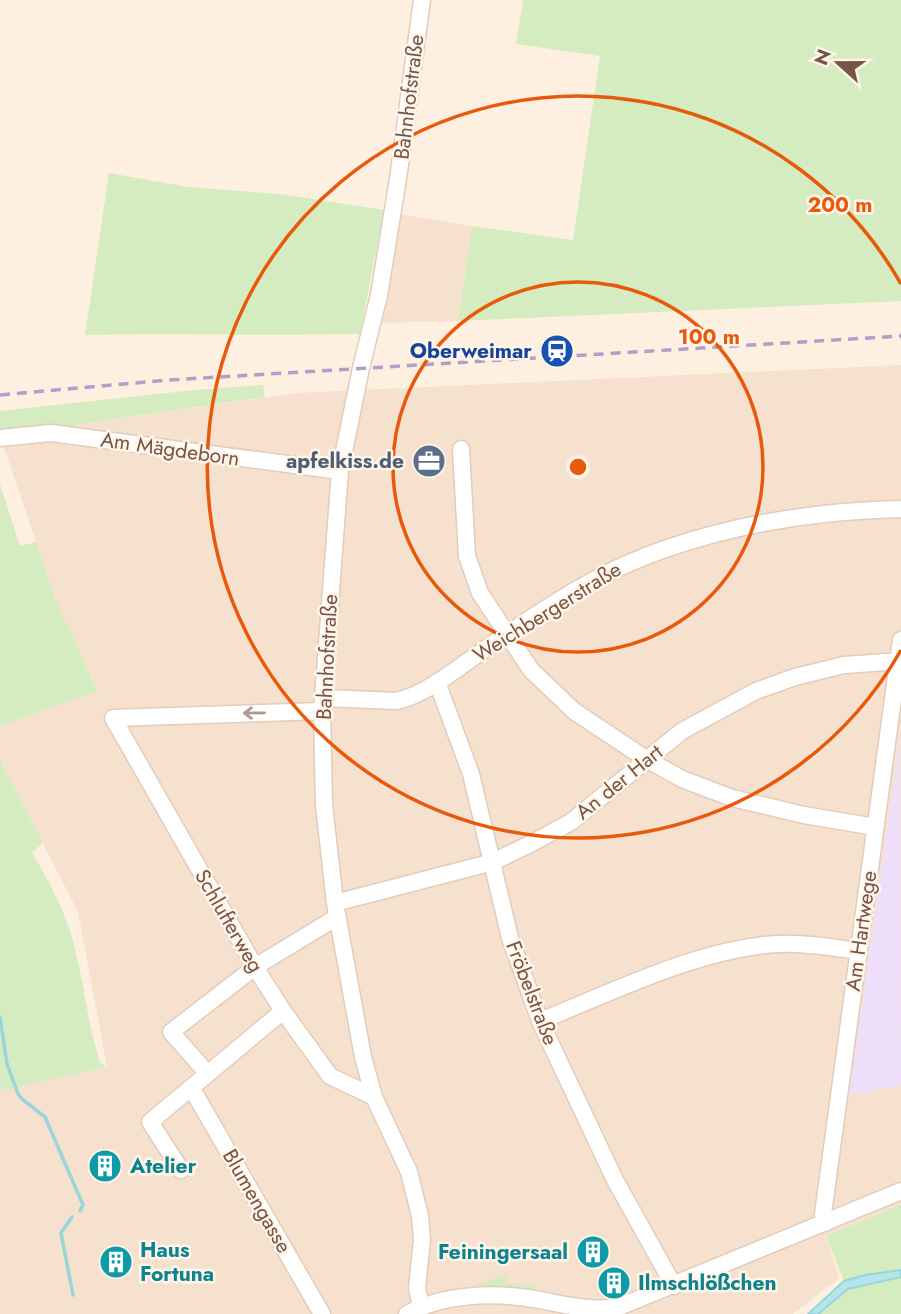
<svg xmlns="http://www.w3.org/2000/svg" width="901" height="1314" font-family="Jost,sans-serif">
<rect width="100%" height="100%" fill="#fef0e1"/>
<path fill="#f6e1cf" d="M400,214L472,226L458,321L380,323Z
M901,365V1205L826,1236L839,1278L793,1314H0V1084L2,1089L107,1067L78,912L0,760V726L98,691L56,601L0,436L296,393Z"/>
<path fill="#eedefa" d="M900,739L901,1085L849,1096Z"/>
<path fill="#d4ecbf" d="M523,0H901V301L458,321L472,226L573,240L600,56L516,44Z
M109,173L188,187L280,194L384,210L360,334C268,336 177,333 85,335Z
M263,385L265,397L0,436V411L194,390Z
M0,484L20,546L36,542L56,601L98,691L0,726Z
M0,760L43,843L32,853C49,881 64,909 73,941C84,981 87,1022 100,1062L107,1067L2,1090L0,1084Z
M901,1205V1270L865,1275L844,1281L826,1236Z
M506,1275V1284L536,1285L535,1290L481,1288L480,1284Z
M901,1277V1314H818L848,1289Z"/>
<path fill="#b4e5e8" stroke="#9ad5db" stroke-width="2" d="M901,1270V1277L848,1289L818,1314H808L844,1281L865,1275Z"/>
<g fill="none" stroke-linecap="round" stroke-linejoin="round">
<path stroke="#9ad5db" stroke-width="3.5" d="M0,1017L7,1064L18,1094L22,1099L45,1117L83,1205L80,1211
M72,1217L61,1233L73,1295"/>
<defs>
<path id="minor" d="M0,438L51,433L340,471
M461,449L467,556L480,593L531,670L574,711L646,759L682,779L732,798L804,815L875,827
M437,682L471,774L510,938L540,1021L615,1180L674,1286
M324,698L397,701C425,694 448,675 471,659C506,635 541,610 578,589C671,534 794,511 901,509
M322,711L113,718L255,967L283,1011L330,1076L374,1097
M335,903L493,862L532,843L571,822L682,731L756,691L795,677L844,665L901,661
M540,1021C613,992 700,948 778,944C805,943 831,947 858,951
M207,1073L171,1032L255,967L337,917
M192,1089L322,1314
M181,1170L150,1122L283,1011
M825,1223L823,1214L901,640
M421,1307L417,1288L422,1239L420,1216L409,1172L374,1097L363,1057L335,903L324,805L322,711L340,471L361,368L379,295L398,179L422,0
M407,1314C443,1294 493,1292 534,1299C563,1304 589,1312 619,1307L901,1191"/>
</defs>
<use href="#minor" stroke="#e2ccbc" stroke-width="19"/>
<use href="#minor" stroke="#fff" stroke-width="16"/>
<path stroke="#b29fc7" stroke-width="3.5" stroke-dasharray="10 7" stroke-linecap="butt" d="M0,395L169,380L901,336"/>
</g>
<defs><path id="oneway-shaft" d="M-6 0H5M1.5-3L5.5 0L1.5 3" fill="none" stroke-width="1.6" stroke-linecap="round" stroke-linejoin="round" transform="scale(1.75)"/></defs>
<use stroke="#ad9890" href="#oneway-shaft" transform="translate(254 713) rotate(179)"/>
<g fill="none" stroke="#e8590c" stroke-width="3.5">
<circle cx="578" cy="467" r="185"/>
<path d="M901 650A371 371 0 1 1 901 284"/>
</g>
<defs>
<symbol id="station-disc" viewBox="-11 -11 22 22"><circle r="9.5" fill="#1a4fb4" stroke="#fff5e9"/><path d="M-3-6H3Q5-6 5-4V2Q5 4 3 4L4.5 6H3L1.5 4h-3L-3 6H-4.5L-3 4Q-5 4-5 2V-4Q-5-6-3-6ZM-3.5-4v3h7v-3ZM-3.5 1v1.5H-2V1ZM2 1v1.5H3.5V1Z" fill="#fff"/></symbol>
<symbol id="office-disc" viewBox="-11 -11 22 22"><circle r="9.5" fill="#5c6f8a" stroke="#fff5e9"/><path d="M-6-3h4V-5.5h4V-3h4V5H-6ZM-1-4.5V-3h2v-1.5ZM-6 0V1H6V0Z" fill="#fff"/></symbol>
<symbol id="building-disc" viewBox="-11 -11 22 22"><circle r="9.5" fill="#0f9aa8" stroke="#fff5e9"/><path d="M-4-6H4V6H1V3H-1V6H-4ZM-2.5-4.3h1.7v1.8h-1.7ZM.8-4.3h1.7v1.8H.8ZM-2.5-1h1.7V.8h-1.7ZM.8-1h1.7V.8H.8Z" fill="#fff"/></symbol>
</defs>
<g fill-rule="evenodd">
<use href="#station-disc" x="538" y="332" width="38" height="38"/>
<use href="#office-disc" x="410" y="442" width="38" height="38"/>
<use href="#building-disc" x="86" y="1147" width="38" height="38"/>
<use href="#building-disc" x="574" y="1233" width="38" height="38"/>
<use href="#building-disc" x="97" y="1243" width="38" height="38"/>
<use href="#building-disc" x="595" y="1264" width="38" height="38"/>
</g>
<g text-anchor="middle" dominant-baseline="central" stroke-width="5" stroke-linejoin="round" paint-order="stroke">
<g font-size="21" fill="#765446" stroke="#fff5e9">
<text transform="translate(409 97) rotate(-83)">Bahnhofstraße</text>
<text transform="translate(170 449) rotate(8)">Am Mägdeborn</text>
<text transform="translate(547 612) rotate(-32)">Weichbergerstraße</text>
<text transform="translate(327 657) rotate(-87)">Bahnhofstraße</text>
<text transform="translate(619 782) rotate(-39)">An der Hart</text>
<text transform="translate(229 921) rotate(60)">Schlufterweg</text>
<text transform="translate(861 931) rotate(-82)">Am Hartwege</text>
<text transform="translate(532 993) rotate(69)">Fröbelstraße</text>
<text transform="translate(257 1201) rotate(60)">Blumengasse</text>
</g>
<g font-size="21" font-weight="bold" fill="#164399" stroke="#fff5e9" text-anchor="end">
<text x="532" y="351">Oberweimar</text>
</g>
<g font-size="21" font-weight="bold" fill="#4e5e75" stroke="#fff5e9" text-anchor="end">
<text x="404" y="461">apfelkiss.de</text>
</g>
<g font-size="21" font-weight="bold" fill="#0d838f" stroke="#fff5e9" text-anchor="start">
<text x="130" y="1166">Atelier</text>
<text x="140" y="1250">Haus<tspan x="140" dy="24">Fortuna</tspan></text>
<text x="568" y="1252" text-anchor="end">Feiningersaal</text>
<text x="638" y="1283">Ilmschlößchen</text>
</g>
</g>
<circle cx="578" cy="467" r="10" fill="#e8590c" stroke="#fff5e9" stroke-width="3.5"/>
<g font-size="21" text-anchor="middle" font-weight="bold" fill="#e8590c" stroke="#fff5e9" stroke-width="5" stroke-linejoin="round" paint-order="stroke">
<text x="840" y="212">200 m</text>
<text x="709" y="344">100 m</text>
</g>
<g transform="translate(838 63) rotate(291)" stroke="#fff5e9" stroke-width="5" paint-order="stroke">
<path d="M0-5L12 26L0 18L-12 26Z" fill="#765446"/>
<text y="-10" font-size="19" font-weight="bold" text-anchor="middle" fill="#765446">N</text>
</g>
</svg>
